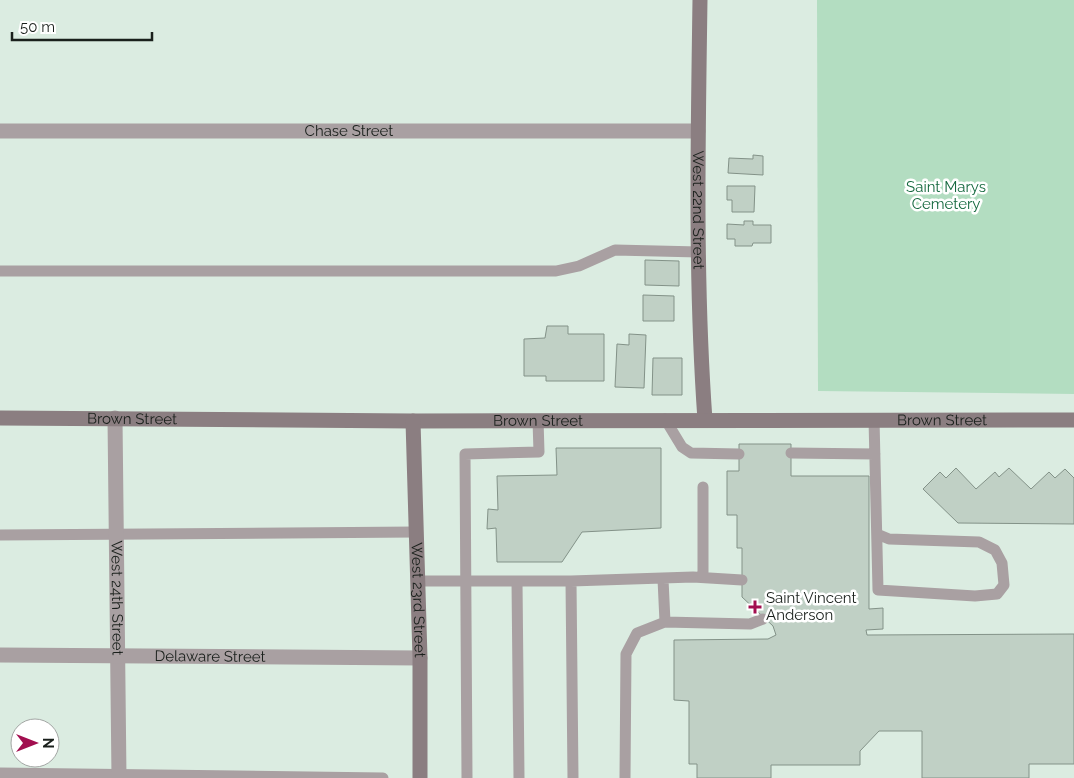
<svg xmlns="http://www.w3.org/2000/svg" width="1074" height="778" font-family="Raleway,sans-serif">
<rect width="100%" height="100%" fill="#dbece1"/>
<path fill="#b3ddc1" d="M817,0H1074V394L818,391Z"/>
<path fill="#c0d0c5" stroke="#839288" d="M753,155L763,156V175L728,173L729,158L753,159Z
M727,186H755L754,212H732V200H727Z
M744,221H753V225H771V243H753L752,246H735V239H727V224L744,225Z
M645,260L679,261V286L645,285Z
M643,295L674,296V321H643Z
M547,326H568V334H604V381H546V376H524V339L545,338Z
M629,334L646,335L644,388L615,387L617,344L629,345Z
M653,358H682V395H652Z
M739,444H791V476H869V609L883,608V629L866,630L867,635L1074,634V764H1029V778H922V731H879L860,751V765H771V778H697V764H689V701L674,700V640L768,639L776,635L773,626L742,597V548H737V515H727V471H739Z
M556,448H661V528L582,532L562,562H497L496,528L487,529L488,509L498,510L497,476L557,475Z
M956,468L976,489L995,472L999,477L1009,468L1031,489L1049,472L1055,478L1065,469L1074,478V524L958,523L923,489L940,472L946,478Z"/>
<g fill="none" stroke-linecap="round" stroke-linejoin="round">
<path stroke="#a9a0a2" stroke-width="11" d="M0,271H556L579,266L615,250L699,252
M665,419L682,447L691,453L739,454
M874,419L878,590L975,596L997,594L1004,585L1002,563L995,550L979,542L889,539L877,534
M791,453L875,454
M703,487V577
M0,535L416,532
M417,581H571L693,577L742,580
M517,581L519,778
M571,581L573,778
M665,622L750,624L763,619
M0,773L383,778
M467,778L465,454L539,452L538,420
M625,778L626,654L637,633L665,622L663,579"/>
<g stroke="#a9a0a2" stroke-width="15">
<path id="s1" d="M0,131H698"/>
<path id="s2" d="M115,418L119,778"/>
<path id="s3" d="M0,655L420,658"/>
</g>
<g stroke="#8b7e81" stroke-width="15">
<path id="s4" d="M700,0C698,140 695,280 705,420"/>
<path id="s5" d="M0,418L413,421L1074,420"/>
<path id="s6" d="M413,421L420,658V778"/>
</g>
</g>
<path fill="#a20e4f" stroke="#fff" stroke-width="2" d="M752.5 599.5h5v5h5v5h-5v5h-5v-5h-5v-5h5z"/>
<g text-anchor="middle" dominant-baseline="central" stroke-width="5" stroke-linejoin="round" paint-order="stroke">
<g font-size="15" fill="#1a201c" stroke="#fff">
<text stroke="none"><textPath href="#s1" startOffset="349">Chase Street</textPath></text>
<text stroke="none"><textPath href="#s4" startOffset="210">West 22nd Street</textPath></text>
<text stroke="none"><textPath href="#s5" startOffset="132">Brown Street</textPath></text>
<text stroke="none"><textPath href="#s5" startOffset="942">Brown Street</textPath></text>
<text stroke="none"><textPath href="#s5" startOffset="538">Brown Street</textPath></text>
<text stroke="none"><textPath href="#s2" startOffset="180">West 24th Street</textPath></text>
<text stroke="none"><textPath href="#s6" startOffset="179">West 23rd Street</textPath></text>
<text stroke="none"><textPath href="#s3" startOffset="210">Delaware Street</textPath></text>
</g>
<g font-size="15" fill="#14683e" stroke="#fff">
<text x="946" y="187">Saint Marys<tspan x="946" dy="17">Cemetery</tspan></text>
</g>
<g font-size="15" fill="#1a201c" stroke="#fff" text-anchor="start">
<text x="766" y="598">Saint Vincent<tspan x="766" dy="17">Anderson</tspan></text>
</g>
</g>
<g transform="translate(35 743) rotate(90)"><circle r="24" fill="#ffffff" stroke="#a3a6a4"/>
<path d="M0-4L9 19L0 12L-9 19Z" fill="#a20e4f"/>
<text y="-8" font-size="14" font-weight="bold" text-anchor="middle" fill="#1a201c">N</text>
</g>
<path d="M12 32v8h140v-8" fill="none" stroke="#1a201c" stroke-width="2.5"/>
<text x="20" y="32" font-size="15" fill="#1a201c" stroke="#ffffff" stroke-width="4" paint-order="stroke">50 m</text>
</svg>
